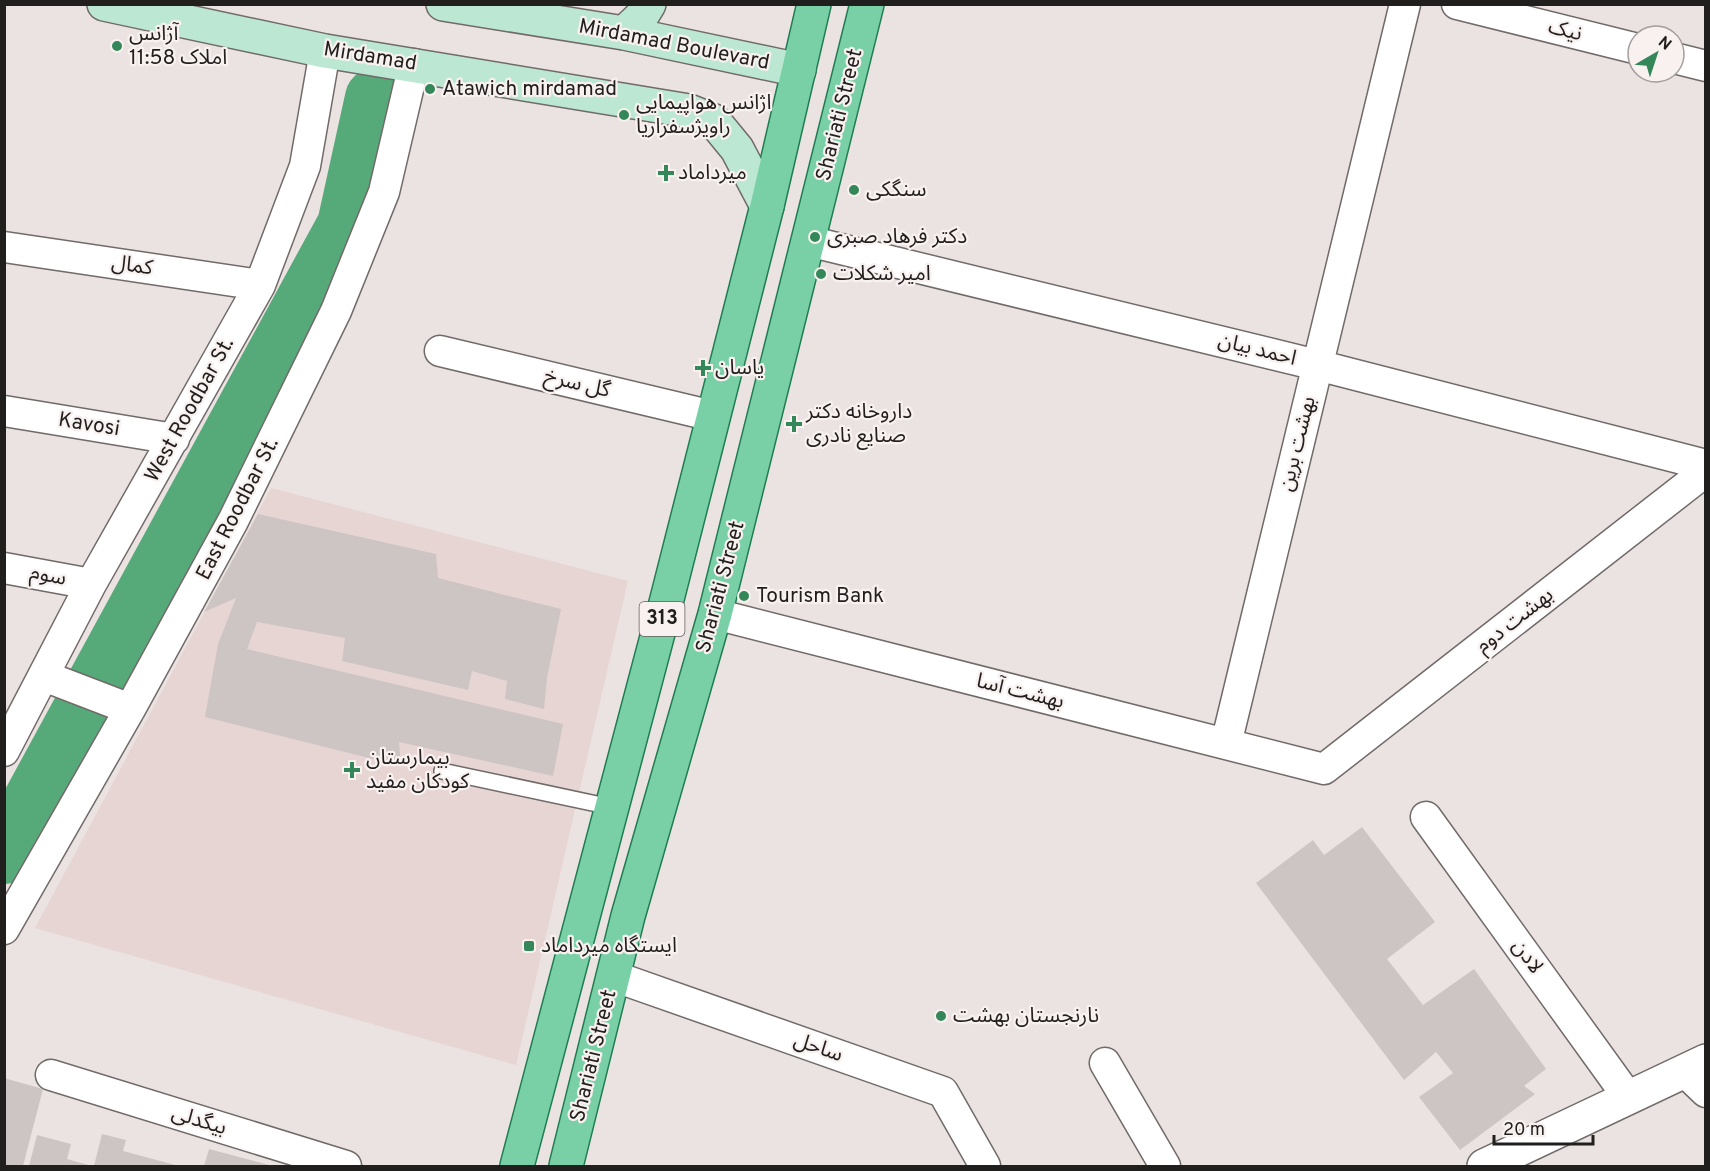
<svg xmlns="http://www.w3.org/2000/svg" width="1710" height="1171" font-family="Overpass,'Noto Sans Arabic',sans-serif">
<rect width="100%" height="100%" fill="#ebe3e2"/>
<path fill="#e6d5d3" d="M271,488L628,581L516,1065L35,928Z"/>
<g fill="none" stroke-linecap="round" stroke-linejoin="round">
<path stroke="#56aa79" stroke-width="60" d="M4,854L347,225L375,98"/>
</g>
<path fill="#cdc5c4" d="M258,514L436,554L438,578L561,609L547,678L544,709L505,699L507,681L472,671L468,690L342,661L345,638L257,622L247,649L563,724L553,776L399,742L401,766L205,717L218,644L236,598L204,612Z
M1362,827L1435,922L1387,959L1423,1005L1474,969L1546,1069L1524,1086L1535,1094L1460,1150L1419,1097L1453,1073L1436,1052L1404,1080L1256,883L1313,840L1324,855Z
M4,1078L43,1089L23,1166H4Z
M102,1134L126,1140L123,1151L179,1166H94Z
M37,1135L71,1144L67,1159L92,1166H29Z
M209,1149L273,1166H204Z"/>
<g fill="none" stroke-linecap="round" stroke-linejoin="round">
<defs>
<path id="service" d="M442,771L611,807"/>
<path id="minor" d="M1457,4L1638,49
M1674,58L1706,66
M808,241L1317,365L1706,465
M4,247L260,285
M440,351L713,416
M4,411L174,439
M4,568L91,584
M715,614L1324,769L1706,471
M44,676L130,709
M1226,744L1405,4
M4,751L91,584L260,285L305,166L325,51
M1426,817L1628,1097
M4,929L130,709L233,521L336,311L384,192L414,64
M613,976L943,1092L985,1166
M1105,1063L1165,1166
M1684,1071L1706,1092
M51,1075L346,1166"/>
<path id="tertiary" d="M1484,1166L1706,1061"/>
<path id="secondary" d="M104,4L325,51L689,111L714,121L737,149L767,206
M443,4L624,33L799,70
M624,33L641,17L649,4"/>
<path id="primary" d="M517,1166L667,599L767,206L814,4
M566,1166L628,916L715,614L867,4"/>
</defs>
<use href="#service" stroke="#716a69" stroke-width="18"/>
<use href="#minor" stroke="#716a69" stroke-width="33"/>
<use href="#tertiary" stroke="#716a69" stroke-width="36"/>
<use href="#secondary" stroke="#716a69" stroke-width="36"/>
<use href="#primary" stroke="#207d51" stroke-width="36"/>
<use href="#service" stroke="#fff" stroke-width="15"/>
<use href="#minor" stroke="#fff" stroke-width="30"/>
<use href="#tertiary" stroke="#fff" stroke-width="33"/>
<use href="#secondary" stroke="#bce7d3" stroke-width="33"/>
<use href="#primary" stroke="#79d0a7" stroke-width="33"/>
</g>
<g fill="#348759" stroke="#f9f1f0" stroke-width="2">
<circle cx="117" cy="46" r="6"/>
<circle cx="430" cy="89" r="6"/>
<circle cx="624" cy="115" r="6"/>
<path d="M663 164h6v6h6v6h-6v6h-6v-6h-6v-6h6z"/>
<circle cx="854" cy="190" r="6"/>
<circle cx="815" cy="237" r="6"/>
<circle cx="821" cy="274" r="6"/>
<path d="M700 359h6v6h6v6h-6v6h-6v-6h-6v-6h6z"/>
<path d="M791 415h6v6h6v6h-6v6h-6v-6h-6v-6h6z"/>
<circle cx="744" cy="596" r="6"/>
<path d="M349 761h6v6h6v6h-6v6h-6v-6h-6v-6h6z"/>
<rect x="523" y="940" width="12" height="12" rx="3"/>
<circle cx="941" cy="1016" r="6"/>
</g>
<g text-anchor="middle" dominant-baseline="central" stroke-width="4.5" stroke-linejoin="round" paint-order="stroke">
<rect fill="#f9f1f0" stroke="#625e5d" stroke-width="1.5" x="639.5" y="602" width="45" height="34" rx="4.5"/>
<g font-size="20" font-weight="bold" fill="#211f1e">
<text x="662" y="619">313</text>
</g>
<g font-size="21" fill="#211f1e" stroke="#f9f1f0">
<text transform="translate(1565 31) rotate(14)">نیک</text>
<text transform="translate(674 45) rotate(11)">Mirdamad Boulevard</text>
<text transform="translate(370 57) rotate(9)">Mirdamad</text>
<text transform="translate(840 115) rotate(-76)">Shariati Street</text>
<text transform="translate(132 266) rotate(8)">کمال</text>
<text transform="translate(1257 350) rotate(14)">احمد بیان</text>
<text transform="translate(577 384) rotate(13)">گل سرخ</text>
<text transform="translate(190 410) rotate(-61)">West Roodbar St.</text>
<text transform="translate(89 425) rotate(9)">Kavosi</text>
<text transform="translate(1298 444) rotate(-76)">بهشت برین</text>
<text transform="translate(238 509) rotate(-63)">East Roodbar St.</text>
<text transform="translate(48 576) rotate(11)">سوم</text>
<text transform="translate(721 587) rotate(-75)">Shariati Street</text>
<text transform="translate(1515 621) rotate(-38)">بهشت دوم</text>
<text transform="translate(1020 692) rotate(14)">بهشت آسا</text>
<text transform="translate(1527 957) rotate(54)">لادن</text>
<text transform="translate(818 1048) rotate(19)">ساحل</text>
<text transform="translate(594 1056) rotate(-76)">Shariati Street</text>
<text transform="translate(199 1121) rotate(17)">بیگدلی</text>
</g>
<g font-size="21" fill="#211f1e" stroke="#f9f1f0" text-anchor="start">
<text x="129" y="34">آژانس<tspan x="129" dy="24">املاک 11:58</tspan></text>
<text x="442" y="89">Atawich mirdamad</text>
<text x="636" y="103">اژانس هواپیمایی<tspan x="636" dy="24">راویژسفراریا</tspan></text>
<text x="678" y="173">میرداماد</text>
<text x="866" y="190">سنگکی</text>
<text x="827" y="237">دکتر فرهاد صبری</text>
<text x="833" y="274">امیر شکلات</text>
<text x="715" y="368">یاسان</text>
<text x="806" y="412">داروخانه دکتر<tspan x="806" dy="24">صنايع نادری</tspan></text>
<text x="756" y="596">Tourism Bank</text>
<text x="366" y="758">بیمارستان<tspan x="366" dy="24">کودکان مفید</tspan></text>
<text x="541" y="946">ایستگاه میرداماد</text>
<text x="953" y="1016">نارنجستان بهشت</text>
</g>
</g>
<rect width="1710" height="1171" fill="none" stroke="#211f1e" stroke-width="12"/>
<g transform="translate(1656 54) rotate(39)"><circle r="28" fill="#f9f1f0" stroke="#a39d9c" stroke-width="1.5"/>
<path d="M0-4.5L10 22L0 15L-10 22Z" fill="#348759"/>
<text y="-9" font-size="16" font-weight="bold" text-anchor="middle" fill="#211f1e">N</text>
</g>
<path d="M1494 1135v9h99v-9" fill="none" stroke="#211f1e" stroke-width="3"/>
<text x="1503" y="1135" font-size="18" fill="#211f1e" stroke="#f9f1f0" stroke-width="4.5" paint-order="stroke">20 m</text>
</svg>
